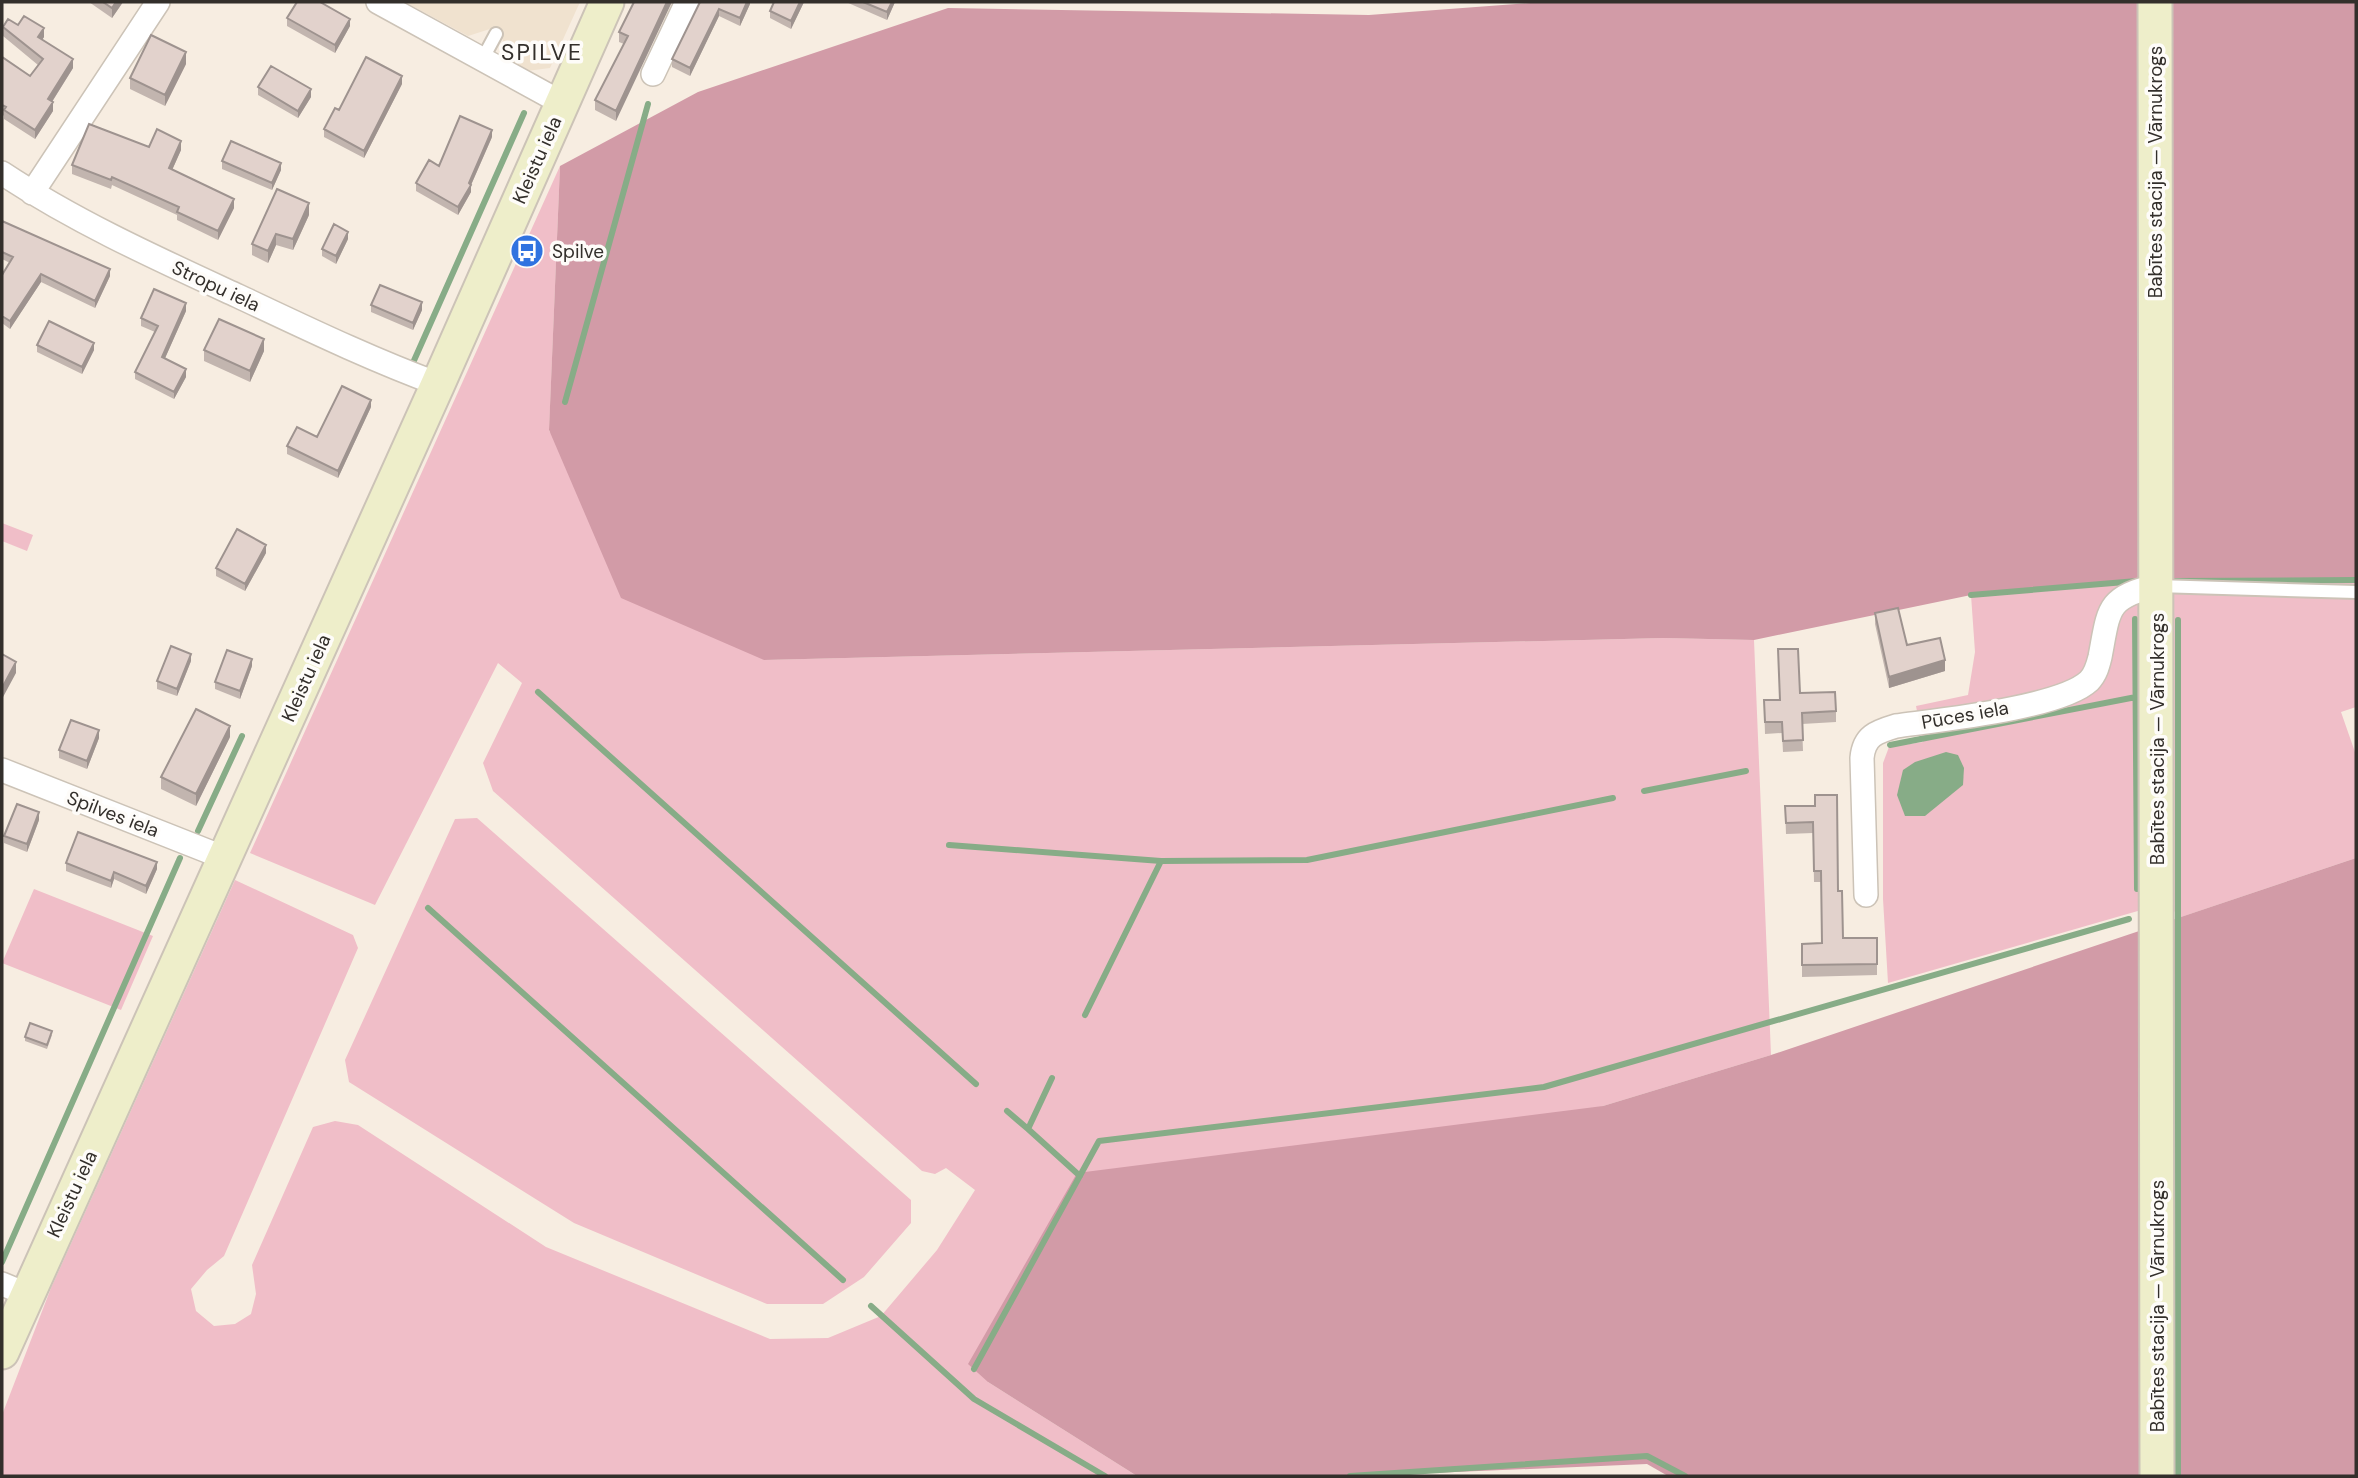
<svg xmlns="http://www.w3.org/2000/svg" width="2358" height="1478" font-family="'DM Sans',sans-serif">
<rect width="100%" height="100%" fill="#f7ede1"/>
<path fill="#f0e2cf" d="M405,2H580L550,68L527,71L508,59L503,40L490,29L468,36Z"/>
<path fill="#f0bec8" d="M560,166L549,431L764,660L1663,638L1754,640L1771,1055L1603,1106L988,1382L1137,1476H2V1415L51,1288L235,880L353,935L358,948L224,1256L207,1270L191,1289L196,1311L214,1326L235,1324L251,1314L256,1294L252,1265L313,1127L335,1121L358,1125L546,1247L770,1339L828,1338L881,1316L937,1250L975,1190L946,1168L935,1174L922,1171L493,791L483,763L522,683L498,663L375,905L250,853Z
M2,523L33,535L27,551L2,541Z
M2356,580V707L2341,712L2356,755V858L2178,918L2169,902L1888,983L1883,899V763L1889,747L1923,742L1916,706L1968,695L1975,652L1971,595L2146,581Z
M477,818L911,1200V1223L864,1277L823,1304H767L574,1223L349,1082L345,1060L455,819Z
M34,889L153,936L121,1010L2,963Z"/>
<path fill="#d29ba7" d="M1544,2H2145L2146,581L1971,595L1754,640L1663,638L764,660L621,598L549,430L560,166L698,92L948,8L1369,15Z
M2164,2H2356V580H2168Z
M2356,858V1476H1668L1647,1464L1360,1476H1137L988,1382L968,1364L1077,1173L1603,1106L1771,1055Z"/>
<path fill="#87ac87" d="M1946,752L1958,755L1964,768L1963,785L1925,816H1905L1897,795L1903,770L1915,762Z"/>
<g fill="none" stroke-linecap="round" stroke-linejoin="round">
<path stroke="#87ac87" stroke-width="6" d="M412,365L524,113
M565,402L648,104
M2176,581L2356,580
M1971,595L2137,581
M2135,619L2137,889
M2178,620V1476
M538,692L976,1084
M1890,745L2136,697
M1644,791L1746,771
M198,831L242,736
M949,845L1161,861
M428,908L843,1280
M1085,1015L1161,861L1307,860L1613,798
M1052,1078L1028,1129L1080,1176
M1007,1111L1028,1129
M2,1262L180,858
M871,1306L974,1399L1105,1476
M974,1369L1099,1141L1544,1087L2129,919
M1350,1476L1647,1456L1685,1476"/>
<defs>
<path id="lane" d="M482,60L496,34
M2157,586L2356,592"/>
<path id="street" d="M378,2L562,103
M653,74L687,2
M2,173C76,222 158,259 238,296C304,327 370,359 438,384
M32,193L158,2
M2,770L225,858
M1866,895L1862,758C1864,736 1876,732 1896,726C1939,720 2060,708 2089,681C2096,674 2098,665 2100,657C2109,610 2106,597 2156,586
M2,1284L26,1294"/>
<path id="secondary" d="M2155,2L2157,1476
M2,1352L438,384L607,2"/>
</defs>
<use href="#lane" stroke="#ccc3b7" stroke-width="16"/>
<use href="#street" stroke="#ccc3b7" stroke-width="26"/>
<use href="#secondary" stroke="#ccc3b7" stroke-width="37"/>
<use href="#lane" stroke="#fff" stroke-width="12"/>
<use href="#street" stroke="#fff" stroke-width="23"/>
<use href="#secondary" stroke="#eeeeca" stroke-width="33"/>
</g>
<path fill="#c2b5af" d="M89,2H123L112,18Z
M634,2L616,121L595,110V100L624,44L619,42V32Z
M700,2H750V4L740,26L719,16L690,76L672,67V59Z
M804,2L791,29L770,18V11Z
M846,2H895L887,20Z
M287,18L350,26L335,53L287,26Z
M18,25L44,37L42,40L73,68L52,102L53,111L35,139L4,119V116L2,114V57L30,76L38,65L3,36V27Z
M186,64L165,106L130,89V78Z
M402,84L364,158L324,137V129L339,110Z
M258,87L311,97L298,118L258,95Z
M492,137L471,185V192L458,215L416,191V183L439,166Z
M149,147L181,150L172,170L234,208L218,240L177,220V215L112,185L111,189L72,174V165Z
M222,161L281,170L272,190L222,169Z
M309,215L293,250L276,245L268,263L252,255V244Z
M2,221L110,276L95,308L41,282L10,329L2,323V275L10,263L2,259Z
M348,239L336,264L322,256V249Z
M371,305L422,310L413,330L371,312Z
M186,311L165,358L186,377L174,399L135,379V372L155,332L141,326V318Z
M37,345L94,350L82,374L37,352Z
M204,350L264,351L250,382L204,361Z
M371,407L338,478L287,454V446L317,437Z
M266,553L245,591L216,576V568Z
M1875,613L1907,645L1945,671L1889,688L1875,624Z
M1778,649L1800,693L1836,711V722L1802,724L1803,751L1783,752L1782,733L1765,734L1764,700H1780Z
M191,661L177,696L157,689V681Z
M252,666L240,699L215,689V682Z
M230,737L196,806L161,789V777Z
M99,738L87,769L59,758V750Z
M1785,806H1815L1838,891L1843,938H1877V975L1802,977V944L1822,943L1821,882H1814L1813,833L1786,834Z
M39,820L27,852L4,843V836Z
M66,863L157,869L146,894L114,879L111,888L66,871Z
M52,1035L47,1049L25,1041V1037Z"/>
<path fill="#9e938f" d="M116,2H123L112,18V8Z
M667,2H672L616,121V111Z
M747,2H750V4L740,26V18Z
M800,2H804L791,29V21Z
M892,2H895L887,20V12Z
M719,9V16L690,76V68Z
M350,19V26L335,53V45Z
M44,28V37L38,46V37Z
M186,52V64L165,106V95Z
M73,59V68L48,108V99Z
M402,76V84L364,158V151Z
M311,89V97L298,118V111Z
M53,102V111L35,139V130Z
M492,130V137L471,185V192L458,215V207Z
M181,141V150L169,177V168Z
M281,163V170L272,190V183Z
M234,199V208L218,240V231Z
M309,203V215L293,250V239Z
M348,232V239L336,264V256Z
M276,234V245L268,263V251Z
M110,269V276L95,308V301Z
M41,274V282L10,329V321Z
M422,302V310L413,330V323Z
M186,303V311L162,365V357Z
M264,339V351L250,382V371Z
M94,343V350L82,374V367Z
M186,369V377L174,399V392Z
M371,400V407L338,478V471Z
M266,545V553L245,591V584Z
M191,654V661L177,696V689Z
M252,659V666L240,699V691Z
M1945,660V671L1889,688V677Z
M16,662V673L2,699V688Z
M230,726V737L196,806V794Z
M99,730V738L87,769V761Z
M39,812V820L27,852V844Z
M157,862V869L146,894V886Z
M114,872V879L111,888V881Z"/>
<path fill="#e2d2cc" stroke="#9e938f" stroke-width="2" d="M103,2H116L112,8Z
M297,2H320L350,19L335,45L287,18Z
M634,2H667L616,111L595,100L628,36L619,32Z
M700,2H747L740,18L719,9L690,68L672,59Z
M774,2H800L791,21L770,11Z
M863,2H892L887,12Z
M24,16L44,28L38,37L73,59L48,99L53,102L35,130L4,110L6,107L2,105V57L30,76L43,59L3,27L8,19L18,25Z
M151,35L186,52L165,95L130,78Z
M366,57L402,76L364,151L324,129L335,108L339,110Z
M271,66L311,89L298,111L258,87Z
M460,116L492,130L469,183L471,185L458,207L416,183L429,160L439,166Z
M89,124L149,147L157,129L181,141L169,168L234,199L218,231L177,212L179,207L112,177L111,180L72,165Z
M231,141L281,163L272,183L222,161Z
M277,189L309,203L293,239L276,234L268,251L252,244Z
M2,221L110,269L95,301L41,274L10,321L2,316V275L13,257L2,252Z
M334,224L348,232L336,256L322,249Z
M380,285L422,302L413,323L371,305Z
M154,289L186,303L162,357L186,369L174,392L135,372L158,326L141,318Z
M219,319L264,339L250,371L204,350Z
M49,321L94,343L82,367L37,345Z
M342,386L371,400L338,471L287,446L297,427L317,437Z
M237,529L266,545L245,584L216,568Z
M1898,608L1907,645L1940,638L1945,660L1889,677L1875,613Z
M171,646L191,654L177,689L157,681Z
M1778,649H1798L1800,693L1835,692L1836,711L1802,713L1803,740L1783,741L1782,722H1765L1764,700H1780Z
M227,650L252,659L240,691L215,682Z
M2,654L16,662L2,688Z
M196,709L230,726L196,794L161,777Z
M71,720L99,730L87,761L59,750Z
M1815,795H1837L1838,891H1842L1843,938H1877V964L1802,965V944L1822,943L1821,871H1814L1813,822L1786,823L1785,806H1815Z
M17,804L39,812L27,844L4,836Z
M78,832L157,862L146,886L114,872L111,881L66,863Z
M30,1023L52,1031L47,1045L25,1037Z"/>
<defs>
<symbol id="bus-disc" viewBox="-11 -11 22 22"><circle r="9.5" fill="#3073e0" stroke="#fefcf9"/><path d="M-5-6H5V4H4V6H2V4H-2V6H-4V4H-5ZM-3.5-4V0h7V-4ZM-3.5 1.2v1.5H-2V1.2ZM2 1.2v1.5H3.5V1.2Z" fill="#fff"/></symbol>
</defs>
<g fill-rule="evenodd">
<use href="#bus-disc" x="508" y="232" width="38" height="38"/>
</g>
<g text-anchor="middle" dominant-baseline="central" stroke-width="7" stroke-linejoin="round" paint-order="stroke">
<g font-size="19" fill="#332f2b" stroke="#fefcf9">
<text transform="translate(537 160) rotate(-66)">Kleistu iela</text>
<text transform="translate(2155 172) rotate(-90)">Babītes stacija — Vārnukrogs</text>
<text transform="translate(216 286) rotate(25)">Stropu iela</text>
<text transform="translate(306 678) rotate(-66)">Kleistu iela</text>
<text transform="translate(1965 715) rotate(-10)">Pūces iela</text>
<text transform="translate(2157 739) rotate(-90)">Babītes stacija — Vārnukrogs</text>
<text transform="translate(113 814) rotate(21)">Spilves iela</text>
<text transform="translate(72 1194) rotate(-65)">Kleistu iela</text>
<text transform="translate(2157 1306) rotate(-90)">Babītes stacija — Vārnukrogs</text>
</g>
<g font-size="19" fill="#332f2b" stroke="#fefcf9" text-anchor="start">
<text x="552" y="251">Spilve</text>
</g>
<g font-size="23" letter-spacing="2" fill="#332f2b" stroke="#fefcf9">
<text x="542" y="52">SPILVE</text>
</g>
</g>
<rect width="2358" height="1478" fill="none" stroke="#332f2b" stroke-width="7"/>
</svg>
